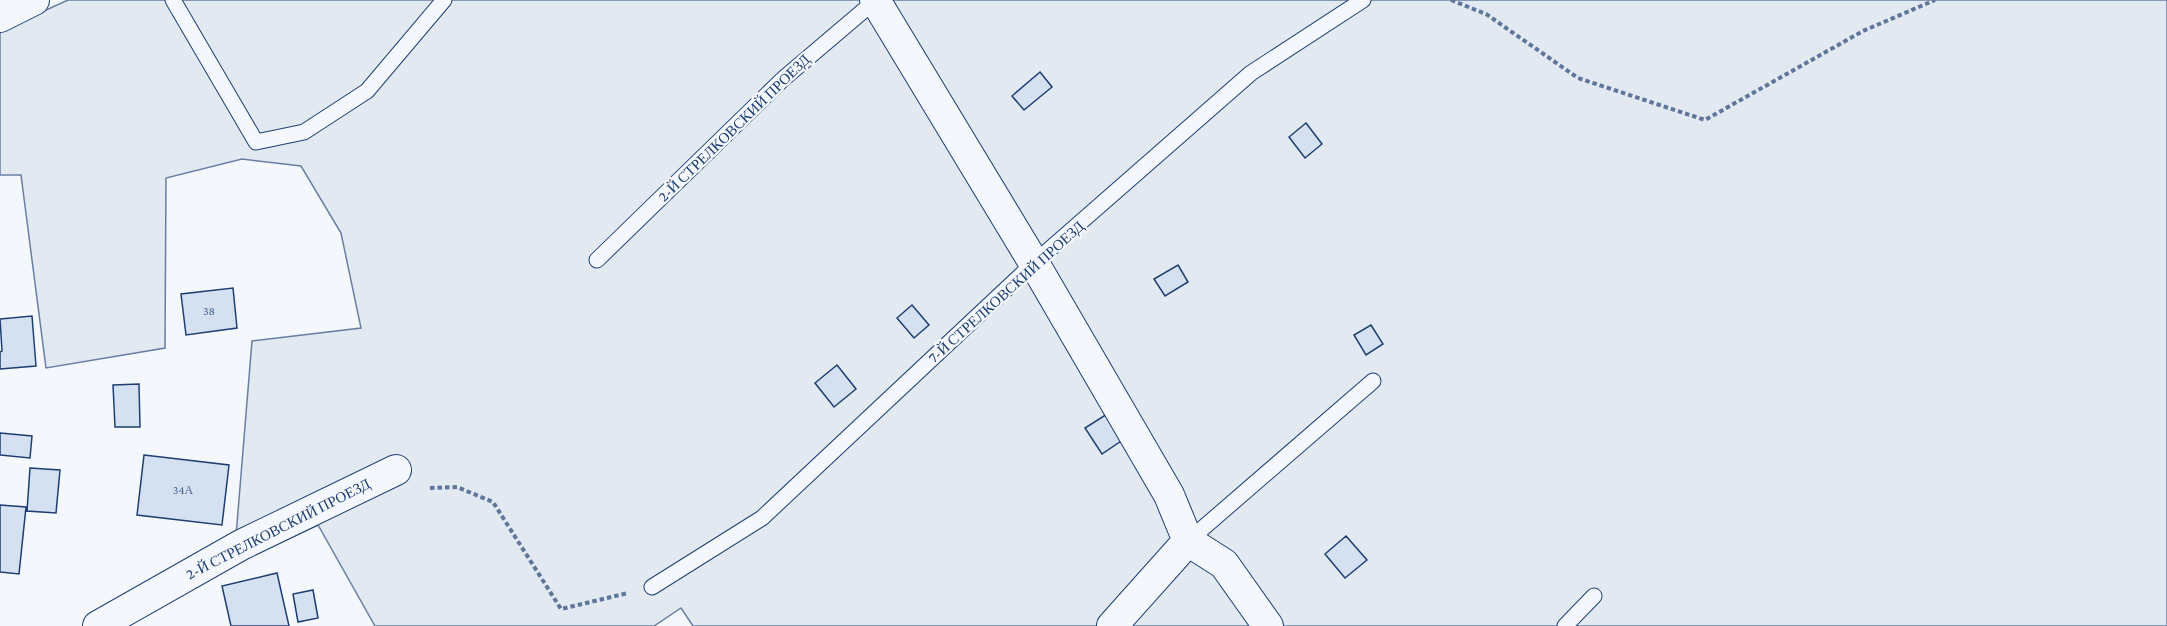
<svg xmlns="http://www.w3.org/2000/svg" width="2167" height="626" font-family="'Crimson Pro',serif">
<rect width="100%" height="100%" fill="#f4f7fb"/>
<path fill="#e3e9f0" stroke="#687fa3" stroke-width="1.5" d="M68,0H2167V626H693L681,608L654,626H375L318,525L250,557L236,536L252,341L361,328L341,233L301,166L242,159L166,178L165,348L46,368L21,175H0V31Z"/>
<path fill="#d5e0f0" stroke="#1d3f73" stroke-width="1.5" d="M1040,72L1052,87L1024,110L1012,96Z
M1306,123L1322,144L1305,158L1289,137Z
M1178,265L1188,282L1165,296L1154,279Z
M233,288L237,328L186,335L181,294Z
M912,305L929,325L914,338L897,318Z
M32,316L36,366L0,369V352L2,351L0,319Z
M1371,325L1383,344L1366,355L1354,335Z
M837,365L856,389L834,407L815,383Z
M139,384L140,427H115L113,385Z
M1107,414L1124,439L1102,454L1085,428Z
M0,433L32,436L30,458L0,455Z
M144,455L229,465L222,525L137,515Z
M30,468L60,470L56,513L27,511Z
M0,505L26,507L19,574L0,572Z
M1346,536L1367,560L1345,578L1325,554Z
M277,573L289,626H231L222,586Z
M313,590L318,618L298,622L293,594Z"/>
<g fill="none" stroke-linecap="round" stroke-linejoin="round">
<defs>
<path id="service" d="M173,0L256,142L304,132L367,91L444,0
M597,260L783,79L876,0
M1188,541L1373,381
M652,587L762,518L1034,263L1251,73L1363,0
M1565,626L1594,596"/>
<path id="minor" d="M875,0L1034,263L1169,495L1188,541L1224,564L1268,626
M0,17L34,0
M98,626L241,545L396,470
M1112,626L1188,541"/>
</defs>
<use href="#service" stroke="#1d3f73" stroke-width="17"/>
<use href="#minor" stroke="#1d3f73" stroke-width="32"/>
<path stroke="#5e769c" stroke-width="4" stroke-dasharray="4.5 3" stroke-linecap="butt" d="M1451,0L1486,14L1578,78L1705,120L1863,31L1935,0
M430,488L457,487L493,502L561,609L628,593"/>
<use href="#service" stroke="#f4f7fb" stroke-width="15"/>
<use href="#minor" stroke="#f4f7fb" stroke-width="30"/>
</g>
<g text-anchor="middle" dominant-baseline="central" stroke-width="4.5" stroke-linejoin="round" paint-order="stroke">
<g font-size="12" fill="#4b6792">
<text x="209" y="311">38</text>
<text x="183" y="490">34А</text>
</g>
<g font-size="15" fill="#1d3f73" stroke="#f4f7fb">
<text transform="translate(734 128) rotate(-44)">2-Й СТРЕЛКОВСКИЙ ПРОЕЗД</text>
<text transform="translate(1006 292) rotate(-42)">7-Й СТРЕЛКОВСКИЙ ПРОЕЗД</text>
<text transform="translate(278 529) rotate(-27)">2-Й СТРЕЛКОВСКИЙ ПРОЕЗД</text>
</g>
</g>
</svg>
